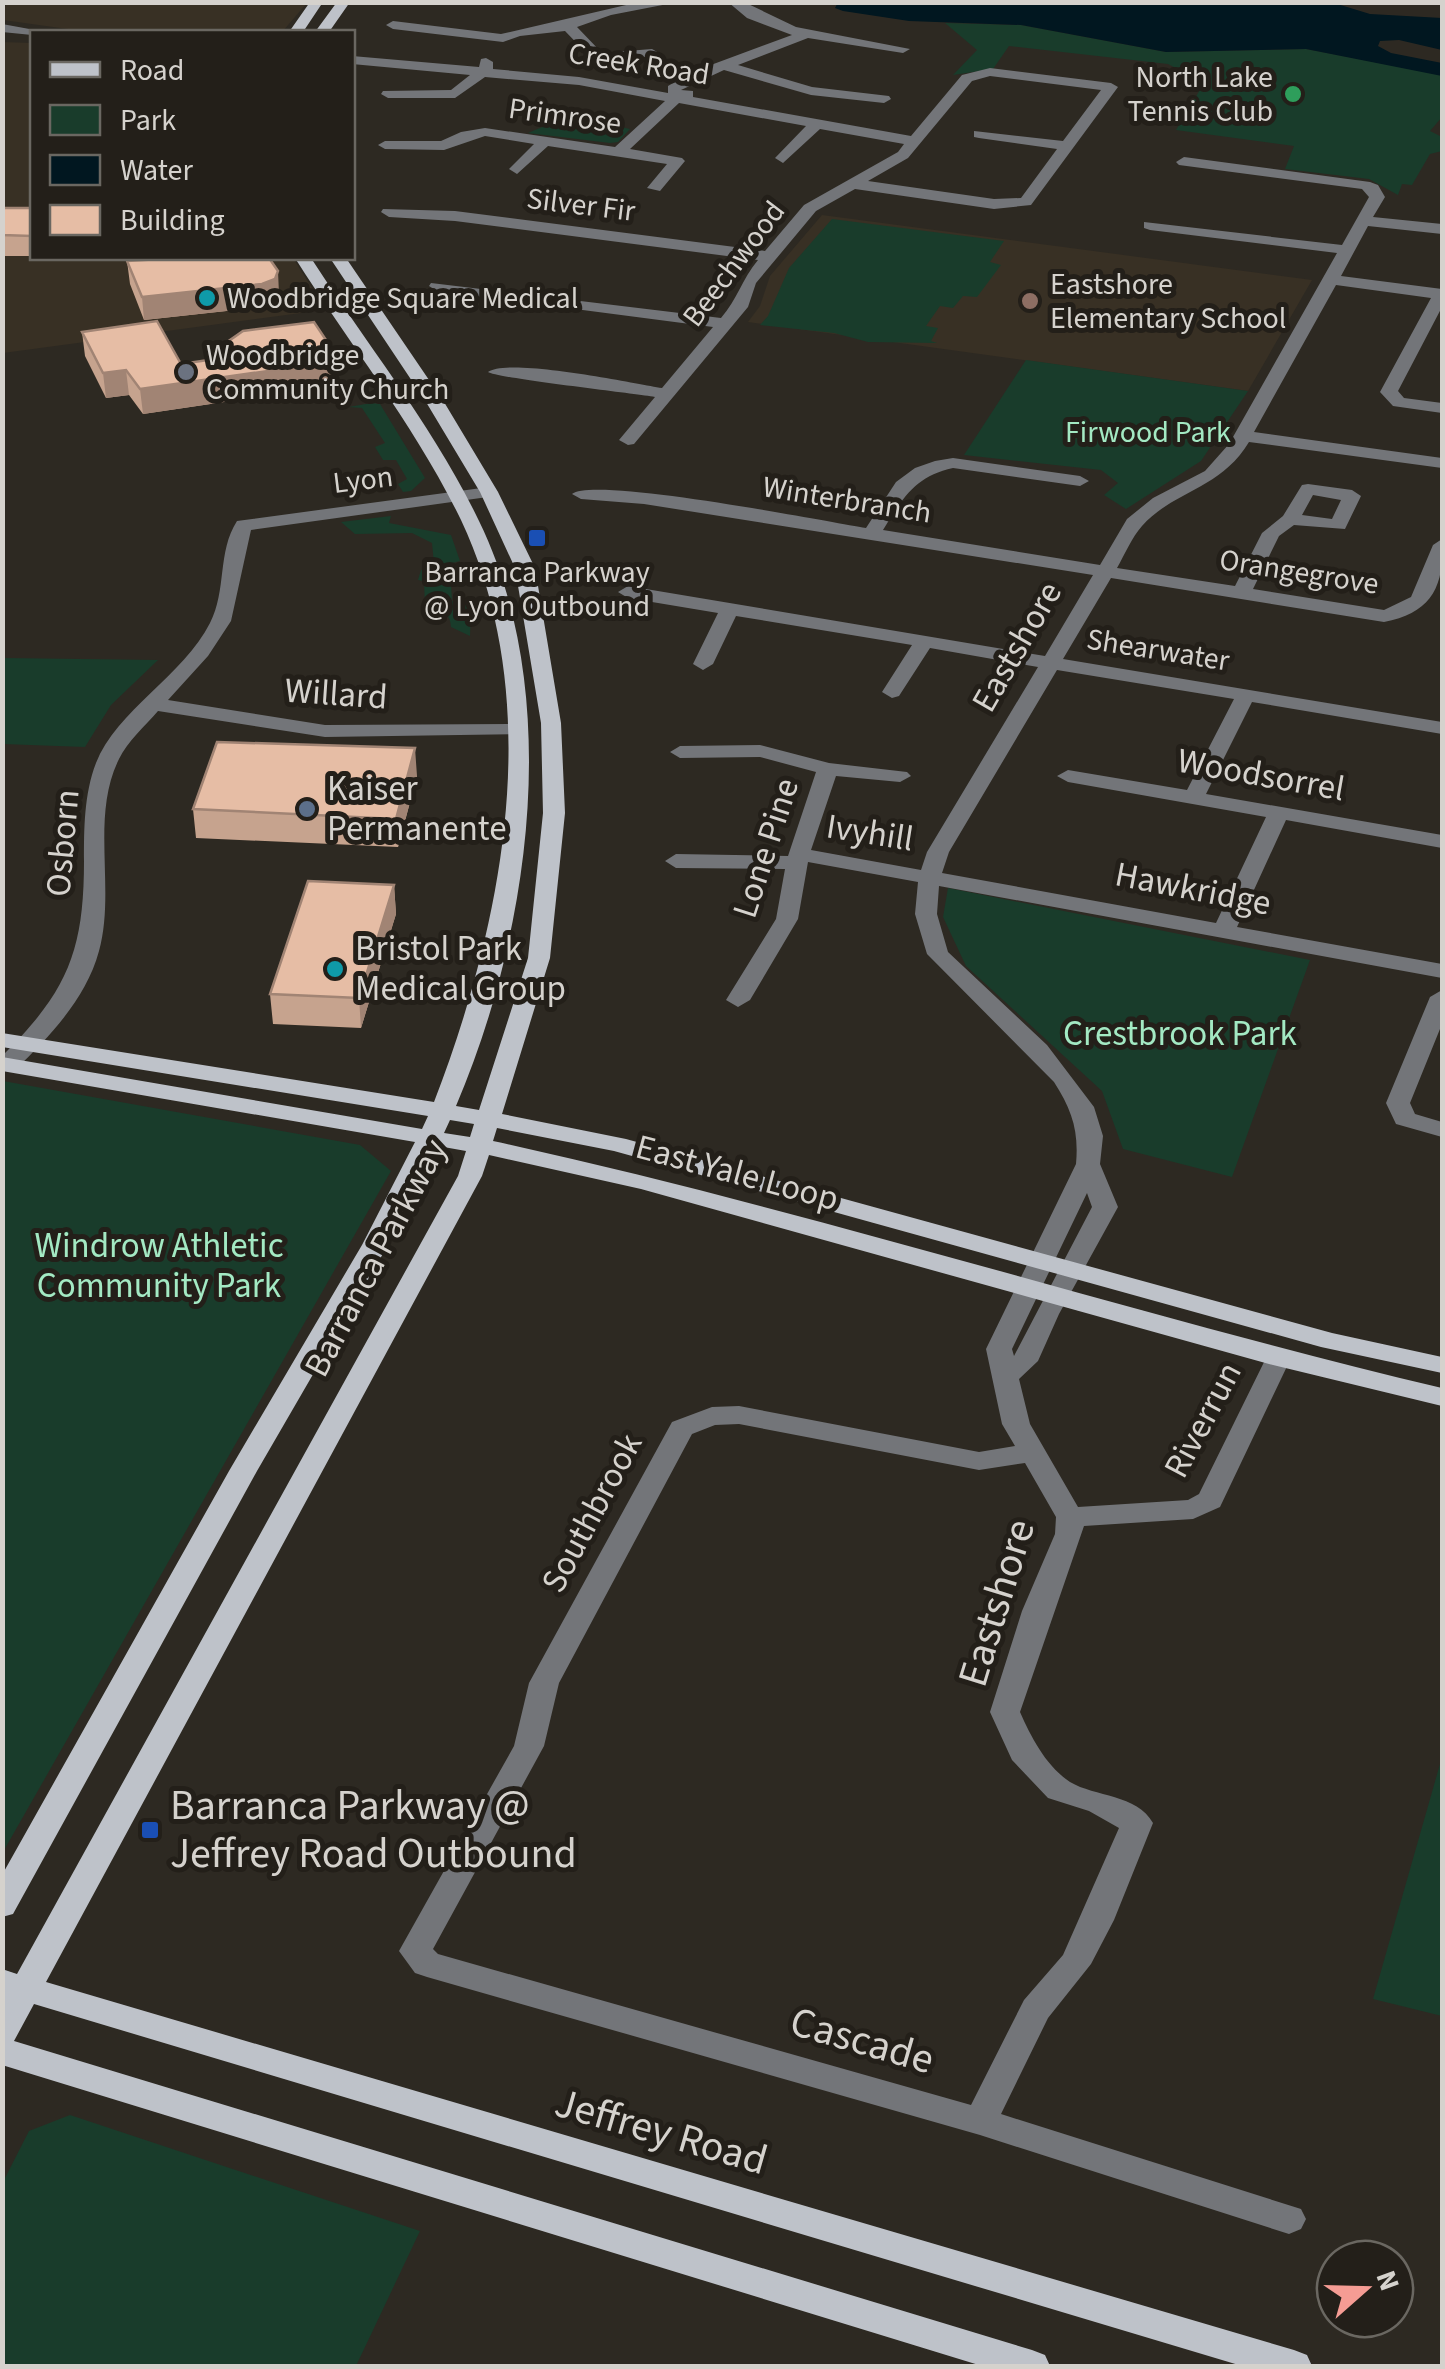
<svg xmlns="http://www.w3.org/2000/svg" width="1445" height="2369" font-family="'Source Sans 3',sans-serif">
<rect width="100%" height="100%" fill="#2d2922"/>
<path fill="#383024" d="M6,2H307V3L282,32H89L3,20Z
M2,42L32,43V258H293L322,304L316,311L3,353Z
M822,215L1312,280L1248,391L748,322L760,306L770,276Z"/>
<path fill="#193c2b" d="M945,23L1021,25L1166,52L1306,49L1442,75V117L1430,131L1442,137V151L1430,154L1412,185L1402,184L1398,195L1369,179L1285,169L1294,146L1176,130L1204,83L1168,64L1009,46L993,69L953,75L977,50Z
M554,122L612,130L617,126L630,129L618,142L610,143L528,133Z
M832,219L1004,241L990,262L1001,265L977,297L963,296L953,308L940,306L926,326L938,328L931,341L937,343L868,342L834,333L760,325L768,316L789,268Z
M1026,360L1248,391L1201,461L1126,509L1104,495L1118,483L1101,470L964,455Z
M371,403L380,404L425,478L411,491L403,492L398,484L407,479L396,460H383L375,447L385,443L362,408L349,407Z
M391,516L389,523L451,535L460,561L441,566L438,571L451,585L452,601L471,606L470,636L451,627C451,613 438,606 425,606L424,581L418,580L421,570L434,563L432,543L412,533L355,534L341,522Z
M3,658L158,660L111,705L85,747L3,744Z
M948,888L1310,960L1232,1177L1123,1149L1102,1091L966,966L943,917Z
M3,1081L360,1145L391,1171L3,1852Z
M1442,1757V2016L1373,1999Z
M70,2115L420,2231L356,2366H3V2182L29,2131Z"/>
<path fill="#011720" d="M838,2L1334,3L1370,14L1442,18V50L1399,40L1380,41L1378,46L1391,53L1442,63V76L1306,49L1166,52L1021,25L909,21L843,11L835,8Z"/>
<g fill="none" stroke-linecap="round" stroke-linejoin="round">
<path fill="#737579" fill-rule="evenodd" d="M639,2H678L611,15L577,27L602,53L652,49L659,53L657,56L594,61L565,31L520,36L503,42L393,29L386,25L393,21L501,34Z
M728,2H744L796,27L910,49L903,53L808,38L738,65L812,87L889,96L891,99L884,103L811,95L724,70L681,90L693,91V97L911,136L962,75L990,68L1111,83L1118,87L1031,205L994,209L855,189L816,211L756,283L748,307L634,444L628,445L619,440L655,397C631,393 496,378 488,372C508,357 632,383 662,388L713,327L437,291L429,286L431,283L721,318C737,300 742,279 758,260L455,221L389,217L381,212L383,209L455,211L765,251L804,205L898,152L904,144L820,129L783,163L775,158L806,126L679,103L630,149L682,158L685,161L660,191L647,188L667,164L548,146L517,174L509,169L534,144L485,136L444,150L385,149L378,145L385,141H441L461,132L485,128L615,147L665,101L579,85L485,77L455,98H388L381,94L383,91L451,90L470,75L352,64V56L479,67L481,59L486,58L493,62V69L579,77L668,93V86L692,72L792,35L747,18ZM990,76L1101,90L1063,141L974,131V137L979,138L1057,149L1021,198L994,199L868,181L908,158L972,81Z
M2,24L46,32L32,35L2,32Z
M1184,157L1370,182L1378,185L1385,197L1373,217L1442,224V234L1368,226L1341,276L1442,289V307L1398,391L1404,398L1442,403V413L1393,406L1380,392L1431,298L1336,285L1254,432L1442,458V468L1249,442C1220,490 1174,490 1142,526C1132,537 1125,554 1117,568L1235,586L1262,533L1283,516L1302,485L1308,484L1352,490L1361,496L1345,529L1294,525L1279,536L1253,589L1384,610L1411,597L1433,545L1442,539C1445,586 1432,613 1384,622L1111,578L1063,659L1442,722V734L1252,702L1206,794L1442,835V848L1286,820L1237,927L1442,964V978L939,886L937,914L948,952L1047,1045L1094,1107L1103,1136L1100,1164L1118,1207L1059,1314L1038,1361L1019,1379L1030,1424L1078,1507L1188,1500L1199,1494L1269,1352L1278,1349L1291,1358L1220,1507L1193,1519L1084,1526L1020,1712C1031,1737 1046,1766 1070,1782C1095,1797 1137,1794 1153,1823L1114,1920L1091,1964L1048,2018L1001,2114L1301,2209L1306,2219L1301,2229L1289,2234L980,2135L427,1977L415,1973L399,1951L514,1746L529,1683L672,1422L712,1407L739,1406L979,1452L1015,1446L1002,1424L986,1349L1076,1164C1079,1131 1072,1110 1054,1082L927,954L915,914L918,882L808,862L798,919L750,1000L738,1007L726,1000L776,919L785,869L676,868L665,861L676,854L788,856L816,772L760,757L680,758L670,752L680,746L760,745L829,763L907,772L911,776L900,782L836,776L811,850L921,870L927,852L1038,667L930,648L899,696L892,698L882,692L912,645L736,616L713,664L703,670L693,664L718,613L628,598L618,592L628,586L1045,656L1093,575L644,504L581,499L572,494C594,476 823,521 866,528L896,482L915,468L935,461L953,458L1080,476L1089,481L1080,486L953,468C915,476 902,499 883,530L1100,565L1127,519L1153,498L1205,471L1229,444L1337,253L1150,230L1144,228V222L1342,245L1369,197L1362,189L1179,165L1176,162ZM1313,495L1341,500L1332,519L1302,515ZM1057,670L1234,699L1187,790L1068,770L1057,776L1068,782L1266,817L1216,923L942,873L949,852ZM1087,1193L1092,1207L1014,1356L1012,1349ZM739,1424L979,1470L1025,1463L1056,1517L1055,1534L1022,1611L990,1712L1012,1760L1048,1798L1089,1811L1119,1828L1063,1955L1024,2000L971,2105L438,1954L433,1949L544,1746L559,1683L692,1434L715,1425Z
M489,487L498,492L495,496L251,530L231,621L208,656L168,700L325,725L517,724L524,726L527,730L524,734L325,737L158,711C145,726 127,742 119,759C90,817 116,890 99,951C86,999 50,1036 15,1070L2,1071V1056C67,992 84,952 84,861C84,829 84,794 96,763C116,711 184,675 210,623C227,590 217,552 237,521Z
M1442,990V1024L1410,1103L1415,1114L1442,1122V1137L1396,1124L1386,1103L1430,997Z"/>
<path fill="#bec2c9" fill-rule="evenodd" d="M310,2H323L303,32H289Z
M337,2H350L329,32H315Z
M295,258H311C367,345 434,427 479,521C564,695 530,933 456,1106L479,1110L528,958L543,813L541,723L515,568L480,492L426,402L330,258H346L444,402L498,492L535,568L561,723L565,813L550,958L502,1114L626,1139L1332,1333L1442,1357V1373L1321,1347L614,1151L497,1128L493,1141C813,1211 1124,1312 1442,1388V1406L1269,1364L641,1189L489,1155L482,1176L46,1982L1294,2350L1307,2355L1312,2366H1242L34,2004L14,2041L1032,2350L1045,2355L1050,2366H982L2,2065V1969L17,1974L458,1176L466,1151L438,1146L388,1245L257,1471L13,1914L2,1917V1875L229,1471L362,1245L415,1142L2,1071V1057L422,1129L428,1116L2,1047V1033L434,1102C503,923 547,703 461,520C416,427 350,345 295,258ZM450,1120L474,1124L470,1137L444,1133Z"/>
</g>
<path fill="#c6a38e" d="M32,119V144H31L29,127Z
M2,208H32V256H2Z
M127,261L279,294L277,302L263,307L144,320L130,284Z
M82,332L181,364L224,357L223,345L336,377L319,388L143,414L129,395L106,398L85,356Z
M417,776L398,847L196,838L193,809Z
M394,885L396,914L361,1028L273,1024L270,994Z"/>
<path fill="#a18474" d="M278,271L279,294L277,302L263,307L144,320L142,297Z
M334,352L336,377L319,388L143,414L140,389Z
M126,370L129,395L106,398L103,373Z
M415,748L417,776L398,847L396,819Z
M394,885L396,914L361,1028L359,998Z"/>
<path fill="#e6bda5" stroke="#a18474" stroke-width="2.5" d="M2,208H32V236L2,235Z
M178,258H269L278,271L275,279L262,284L142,297L127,261Z
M157,321L181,364L229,357L223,345L243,331L314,322L334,352L317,364L140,389L126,370L103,373L82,332Z
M217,742L415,748L396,819L193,809Z
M308,881L394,885L359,998L270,994Z"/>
<circle fill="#2e9e5b" stroke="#231f19" stroke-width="4" cx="1293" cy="94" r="10"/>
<g fill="#0f9aa8" stroke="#231f19" stroke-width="4">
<circle cx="207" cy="298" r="10"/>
<circle cx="335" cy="969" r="10"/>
</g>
<circle fill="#8d6e63" stroke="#231f19" stroke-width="4" cx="1030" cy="301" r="10"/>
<circle fill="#6b7280" stroke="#231f19" stroke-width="4" cx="186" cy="372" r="10"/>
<g fill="#1a4fb4" stroke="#231f19" stroke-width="4">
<rect x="527" y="528" width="20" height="20" rx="5"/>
<rect x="140" y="1820" width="20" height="20" rx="5"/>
</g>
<circle fill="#5c6f8a" stroke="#231f19" stroke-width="4" cx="307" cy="809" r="10"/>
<g text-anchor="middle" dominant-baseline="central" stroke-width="10" stroke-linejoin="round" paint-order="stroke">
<g font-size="30" fill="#d5d2cd" stroke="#231f19">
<text transform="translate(639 64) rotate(9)">Creek Road</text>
<text transform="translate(565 116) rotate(8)">Primrose</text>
<text transform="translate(581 205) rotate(7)">Silver Fir</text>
<text transform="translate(734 264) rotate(-53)">Beechwood</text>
<text transform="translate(363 480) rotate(-7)">Lyon</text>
<text transform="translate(847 500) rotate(9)">Winterbranch</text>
<text transform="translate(1299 572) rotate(9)">Orangegrove</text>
<text transform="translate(1158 650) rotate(9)">Shearwater</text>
</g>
<g font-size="30" fill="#d5d2cd" stroke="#231f19" text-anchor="start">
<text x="1273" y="77" text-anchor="end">North Lake<tspan x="1273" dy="34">Tennis Club</tspan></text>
<text x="1050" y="284">Eastshore<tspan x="1050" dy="34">Elementary School</tspan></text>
<text x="227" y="298">Woodbridge Square Medical</text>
<text x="206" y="355">Woodbridge<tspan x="206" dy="34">Community Church</tspan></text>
<text x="537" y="572" text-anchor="middle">Barranca Parkway<tspan x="537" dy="34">@ Lyon Outbound</tspan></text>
</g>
<g font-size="30" fill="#a3e9c3" stroke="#231f19">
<text x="1148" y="432">Firwood Park</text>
</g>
<g font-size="35" fill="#d5d2cd" stroke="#231f19">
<text transform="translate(1017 647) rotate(-60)">Eastshore</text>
<text transform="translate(336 694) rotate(4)">Willard</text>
<text transform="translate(1261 775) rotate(10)">Woodsorrel</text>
<text transform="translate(870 833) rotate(9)">Ivyhill</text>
<text transform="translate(63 843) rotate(-85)">Osborn</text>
<text transform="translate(766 848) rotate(-72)">Lone Pine</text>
<text transform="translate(1193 889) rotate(11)">Hawkridge</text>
<text transform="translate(737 1173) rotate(15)">East Yale Loop</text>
<text transform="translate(376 1258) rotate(-62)">Barranca Parkway</text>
<text transform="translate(1203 1420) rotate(-62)">Riverrun</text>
<text transform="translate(592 1513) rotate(-62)">Southbrook</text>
</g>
<g font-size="35" fill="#d5d2cd" stroke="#231f19" text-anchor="start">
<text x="327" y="789">Kaiser<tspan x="327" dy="40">Permanente</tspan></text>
<text x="355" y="949">Bristol Park<tspan x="355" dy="40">Medical Group</tspan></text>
</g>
<g font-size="35" fill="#a3e9c3" stroke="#231f19">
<text x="1180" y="1034">Crestbrook Park</text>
<text x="159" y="1246">Windrow Athletic<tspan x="159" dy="40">Community Park</tspan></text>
</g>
<g font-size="42" fill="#d5d2cd" stroke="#231f19">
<text transform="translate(997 1603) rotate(-73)">Eastshore</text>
<text transform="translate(862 2041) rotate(16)">Cascade</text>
<text transform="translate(661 2132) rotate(16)">Jeffrey Road</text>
</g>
<g font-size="42" fill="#d5d2cd" stroke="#231f19" text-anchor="start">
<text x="170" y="1806">Barranca Parkway @<tspan x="170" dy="48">Jeffrey Road Outbound</tspan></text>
</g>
</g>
<rect width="1445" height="2369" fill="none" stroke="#d5d2cd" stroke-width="10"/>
<rect x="30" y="30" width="325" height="230" fill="#231f19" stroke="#6a6761" stroke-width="2.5"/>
<rect x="50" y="62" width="50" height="15" fill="#bec2c9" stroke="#6a6761" stroke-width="2.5"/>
<text x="120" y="80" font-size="30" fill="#d5d2cd">Road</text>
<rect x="50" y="105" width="50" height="30" fill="#193c2b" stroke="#6a6761" stroke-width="2.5"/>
<text x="120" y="130" font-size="30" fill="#d5d2cd">Park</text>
<rect x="50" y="155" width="50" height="30" fill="#011720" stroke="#6a6761" stroke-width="2.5"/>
<text x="120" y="180" font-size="30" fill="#d5d2cd">Water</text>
<rect x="50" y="205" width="50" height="30" fill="#e6bda5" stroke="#6a6761" stroke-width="2.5"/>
<text x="120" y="230" font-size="30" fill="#d5d2cd">Building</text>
<g transform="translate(1365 2289) rotate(70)"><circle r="48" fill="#231f19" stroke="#6a6761" stroke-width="2.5"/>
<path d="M0-8L18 38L0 25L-18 38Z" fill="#f59c94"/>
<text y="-15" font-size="28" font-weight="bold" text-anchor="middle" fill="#d5d2cd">N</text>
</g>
</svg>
